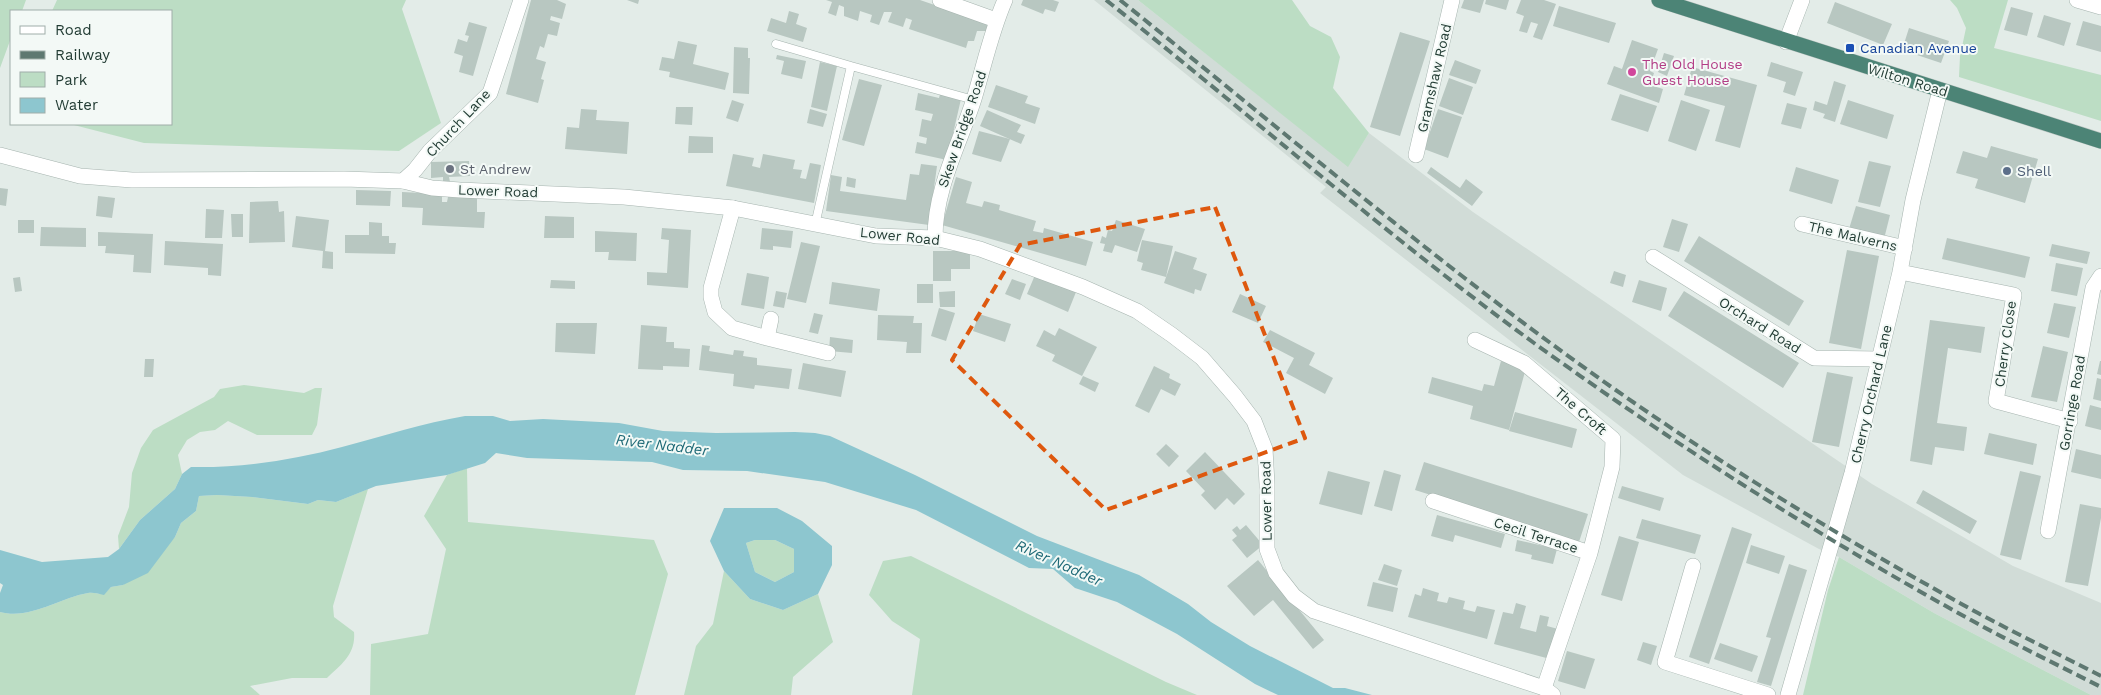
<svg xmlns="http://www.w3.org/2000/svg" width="2101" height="695" font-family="'Work Sans',sans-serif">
<rect width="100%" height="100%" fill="#e3ece8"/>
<path fill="#d1dcd7" d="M1094,0H1138L1348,166L1369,133L1473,212L1872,484L2013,566L2101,603V695H2091L1934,613L1839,557L1819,549L1683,475L1320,193L1326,187Z"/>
<path fill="#bcddc4" d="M0,0H26L22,11H11V38L0,68Z
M57,0H406L402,9L441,123L399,151L144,143L70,124H171V11H52Z
M1138,0H1292L1310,26L1331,37L1340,57L1333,88L1369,133L1348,167Z
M1950,0H2008L1994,48L2101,75V121L1959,77L1960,56L1966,28L1957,8Z
M244,385L304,393L315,388H322L317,425L312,435H257L228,421L215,430L200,432L187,440L178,455L182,474L175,489L140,520L119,549L118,536L129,507L132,473L141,448L153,430L214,397L220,389Z
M467,468L468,522L654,540L668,574L635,695H370L371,644L428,634L446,549L424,516L447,475Z
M368,489L333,606L334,617L354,632C356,654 342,664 327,678H292L250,686L260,695H0V612C30,620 59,598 88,593C93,592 99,594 104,594L111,587L123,585L175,537L181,523L196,511L199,496L217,495L252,497L308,504L318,500L336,502Z
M755,540H775L794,549V572L775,582L755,572L746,543Z
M911,556L1166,682L1197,695H912L920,639L892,621L869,595L883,561Z
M1839,557L1934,613L2091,695H1803L1828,590Z
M724,571L750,599L783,610L818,594L833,642L793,677L791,695H684L696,646L713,624Z"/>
<path fill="#8dc6cf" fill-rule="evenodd" d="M465,416H493L510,421L543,419L619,423L663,431L716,433L795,432L815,433L830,436L915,475L1037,536L1139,575L1188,604L1211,622L1250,646L1333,688H1345L1372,695H1278L1255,684L1177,634L1117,602L1075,588L1053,569L1029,568L916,510L825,482L747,471L683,470L652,462L527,458L496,453L485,463L447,475L376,486L336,502L318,500L308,504L252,497L217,495L199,496L196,511L181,523L175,537L148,573L123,585L111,587L104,595C99,594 93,592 88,593C59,598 30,620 0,612V593L3,585L0,583V550L42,562L108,557L119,549L140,520L175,489L182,474L191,467C242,468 293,460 342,447C384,436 423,423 465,416Z
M724,508H777L802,521L832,546V565L818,594L783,610L750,599L724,571L710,541ZM755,540H775L794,549V572L775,582L755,572L746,543Z"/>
<path fill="#b8c7c1" d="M531,0H557L566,4L562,19L551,16L550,20L560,23L557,36L548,34L544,48L540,46L536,59L546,62L541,79L544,80L538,103L506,94Z
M627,0H639L638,4Z
M826,0H920L987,23V31H977L974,41H968L966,48L909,29L912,20L906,18L903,27L888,22L892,12H884L879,25L870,22L872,15L860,11L858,21L844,16V7L839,5L836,16L828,13L832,2Z
M1023,0H1053L1059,2L1055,12L1045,9L1043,14L1021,5Z
M1464,0H1484L1480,13L1461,8Z
M1486,0H1509L1506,10L1485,4Z
M1521,0H1544L1556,4L1542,40L1533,37L1538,24L1531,22L1527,33L1519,31L1524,16L1516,13Z
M1835,2L1892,24L1883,45L1827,23Z
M1559,6L1616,23L1609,43L1553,26Z
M2011,7L2033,13L2027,36L2004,30Z
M789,11L799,14L796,24L807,28L803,42L767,31L771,18L786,23Z
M2044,15L2071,23L2064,46L2037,37Z
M2083,21L2101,26V52L2076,45Z
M469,22L487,27L473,76L459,72L463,56L454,53L458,39L467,42L469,36L465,35Z
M1909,28L1949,41L1941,63L1902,50Z
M1400,32L1430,41L1400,136L1370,127Z
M1632,40L1658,49L1650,71L1654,73L1650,85L1663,89L1659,103L1607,84L1614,66L1622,69Z
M678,41L697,45L693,64L729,73L725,90L669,77L670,72L659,70L662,57L674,59Z
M734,47L748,48V58H750L749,94L733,93Z
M1664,53L1674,56L1667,76L1658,72Z
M777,55L806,61L802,79L781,74L784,61L776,59Z
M1455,60L1481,70L1476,84L1449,75Z
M820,62L837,66L827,111L811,107Z
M1771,62L1803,72L1795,96L1783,92L1786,82L1767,76Z
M1692,67L1757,85L1740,148L1715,141L1725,106L1684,95Z
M1449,78L1473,87L1463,115L1439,106Z
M859,79L882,85L864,146L842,140Z
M1834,81L1846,85L1835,122L1823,118L1825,114L1813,110L1815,101L1827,105Z
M996,85L1028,96L1025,103L1040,108L1035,124L988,107Z
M918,93L939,98L940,94L961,99L947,160L915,153L917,142L926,144L927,138L919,136L922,119L931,121L933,114L915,110Z
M1620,94L1657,106L1648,132L1611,120Z
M732,100L744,104L738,122L726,118Z
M1681,100L1710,110L1696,151L1668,141Z
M1848,100L1894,115L1887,139L1840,124Z
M1787,103L1807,108L1801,129L1781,124Z
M676,107H693L692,125L675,124Z
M581,109L597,110L596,120L629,122L627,154L565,149L567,127L579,128Z
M810,109L827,114L823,127L807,123Z
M1438,109L1462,117L1448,158L1424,149Z
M987,110L1021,125L1017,132L1025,135L1021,144L980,126Z
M979,131L1010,139L1001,162L972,154Z
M689,136L713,137V153H688Z
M1991,146L2038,159L2025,203L1975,188L1978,179L1956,173L1963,151L1987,158Z
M733,154L754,158L752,166L760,168L763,154L795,160L793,169L802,170L800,178L806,179L810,163L821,165L814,203L726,186Z
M469,161L470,176L449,177L450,182H443V177L431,178V162Z
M1869,161L1891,166L1880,207L1858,202Z
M921,164L937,166L929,225L826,211L831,175L842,177L840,191L906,200L910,174L919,175Z
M1431,167L1460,188L1466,179L1483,192L1472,206L1427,173Z
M1796,167L1839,180L1832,204L1789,191Z
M847,177L856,179L855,188L846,186Z
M956,177L972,182L966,203L982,207L984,201L1000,205L999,210L1036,221L1033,231L1043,233L1044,228L1093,242L1086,266L942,225Z
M0,188L8,189L6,206L0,205Z
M356,190L391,191L390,206L356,205Z
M402,192L442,194V202H447L448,197L477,198V212H485L484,228L422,225L423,208L402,207Z
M98,196L115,198L112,218L96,216Z
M278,201L279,212L284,211L285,242L249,243L250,202Z
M1856,206L1890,215L1884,239L1849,229Z
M206,209L224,210L222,238H205Z
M231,214H243V237H232Z
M296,216L329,220L325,251L333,252V269L322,268L323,251L292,247Z
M545,216L574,217V238H544Z
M1672,219L1688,224L1679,252L1663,247Z
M18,220H34V233H18Z
M1116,220L1145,229L1137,252L1115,245L1112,253L1103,251L1105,244L1100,243L1102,236L1106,238L1108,230L1112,231Z
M369,222L382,223V236H389V243H396L395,254L345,253V235H369Z
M41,227L86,228V247L40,246Z
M662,228L691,230L688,288L647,285V272L667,273L669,240L661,239Z
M762,228L793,231L791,248L773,246V250L760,249Z
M595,231L637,233L636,261L608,260L609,252H595Z
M98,232L153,234L151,273L133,272L134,255L105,253L106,246H98Z
M1699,236L1804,301L1789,326L1684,261Z
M1947,238L2030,257L2025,278L1942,259Z
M1142,240L1173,246L1166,277L1141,270L1143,263L1137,261Z
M165,241L223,244L221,276L208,275V268L164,265Z
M801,242L820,246L806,303L787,299Z
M2052,244L2090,252L2087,264L2049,256Z
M1847,250L1879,256L1861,349L1829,343Z
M933,251H970V269H951V281H933Z
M1175,251L1197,258L1193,269L1207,274L1201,291L1195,289L1194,294L1164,283Z
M2056,263L2083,268L2077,296L2051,291Z
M1614,271L1626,275L1623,287L1610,283Z
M747,273L769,277L764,309L741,305Z
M1035,275L1076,292L1068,312L1027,294Z
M20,277L22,291L15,292L13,278Z
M1012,279L1026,284L1020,300L1005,294Z
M551,280L575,281V289L550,288Z
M1639,280L1667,288L1661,311L1632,302Z
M832,282L880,289L877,311L829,304Z
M917,284H933V303H917Z
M776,291L787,293L784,308L773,306Z
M955,291V307H940L939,292Z
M1684,291L1799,363L1783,388L1668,316Z
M1240,294L1266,306L1258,323L1232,312Z
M2054,303L2076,307L2069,338L2047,333Z
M939,308L955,313L946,341L931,336Z
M814,313L823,315L818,334L809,332Z
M979,314L1011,324L1005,342L973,331Z
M878,315L914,316L913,323H922L921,353H906L907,342L877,340Z
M1930,320L1985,327L1981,353L1948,348L1937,423L1967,427L1964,451L1935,447L1932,465L1910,461Z
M556,323H597L595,354L555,352Z
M641,325L667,327L666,342H674V348L690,349L689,367L663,366V370L638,369Z
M1059,328L1097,347L1082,376L1052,361L1055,355L1036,346L1044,330L1055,336Z
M1270,330L1315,353L1309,365L1333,378L1325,394L1286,373L1294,358L1263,342Z
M830,337L853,340L852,353L829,351Z
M702,345L710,346L709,351L733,355L734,350L744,351L743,356L757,358V365L792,369L789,389L755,385L754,389L733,386L734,374L699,370Z
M2043,346L2068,352L2057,402L2031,397Z
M145,359H154L153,377H144Z
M1501,361L1526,368L1509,430L1470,419L1473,406L1428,393L1432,377L1482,391L1484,384L1494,386Z
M2100,361H2101V375L2097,374Z
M803,363L846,371L841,397L798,389Z
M1154,366L1170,374L1169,378L1181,384L1175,396L1161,389L1149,413L1135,406Z
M1827,372L1853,377L1839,447L1812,442Z
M1083,376L1099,383L1095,392L1079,384Z
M2097,378L2101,379V401L2093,399Z
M2090,405L2101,408V430L2085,426Z
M1515,412L1577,429L1572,448L1509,431Z
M1989,433L2037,444L2033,465L1984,454Z
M1166,444L1179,456L1169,467L1156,454Z
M2076,449L2101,455V479L2071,472Z
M1205,452L1245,494L1234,505L1227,498L1215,510L1201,495L1205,491L1186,471Z
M1424,462L1588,514L1579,542L1415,490Z
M1384,470L1401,475L1392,511L1374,506Z
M1328,471L1370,482L1362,515L1319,504Z
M2020,471L2041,476L2021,560L2000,555Z
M1622,486L1664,498L1660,511L1618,498Z
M1923,490L1977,521L1970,534L1916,503Z
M2080,504L2101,508V518L2088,586L2065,582Z
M1437,515L1505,534L1501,548L1455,535L1453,542L1431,536Z
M1642,519L1701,535L1695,554L1636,538Z
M1246,525L1263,545L1247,558L1232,540L1237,536L1232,530L1237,526L1240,530Z
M1732,527L1752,534L1709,664L1689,657Z
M1619,536L1639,542L1622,601L1601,595Z
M1517,540L1557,549L1553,564L1531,559L1532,555L1515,551Z
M1751,545L1785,556L1779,574L1746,563Z
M1258,560L1324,640L1313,649L1273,600L1254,616L1227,586Z
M1384,564L1402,570L1397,586L1378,580Z
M1789,564L1807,570L1771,686L1757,682L1771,638L1766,637Z
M1373,582L1398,588L1393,612L1367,606Z
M1423,588L1439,593L1437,601L1447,603L1449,597L1465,601L1463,609L1475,612L1477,606L1495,610L1487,639L1408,617L1415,594L1421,596Z
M1516,603L1526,606L1520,628L1536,632L1540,615L1549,617L1547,626L1558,629L1550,659L1494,644L1503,612L1513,614Z
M1643,642L1657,646L1651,665L1637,660Z
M1720,643L1758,656L1752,672L1714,659Z
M1567,651L1595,659L1585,689L1558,681Z"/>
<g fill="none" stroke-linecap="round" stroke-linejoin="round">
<defs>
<path id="service" d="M776,44L851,66L815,225
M851,66L974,100"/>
<path id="minor" d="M940,0L996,20
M2077,0L2101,7
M1786,42L1802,0
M1416,155L1452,0
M403,181L415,170L430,151L490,93L521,0
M733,208L711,288V297L715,312L732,328L767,338L828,353
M1802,224L1905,248
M935,238C935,188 959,146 974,99C984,66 991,32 1005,0
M1653,257L1814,358L1878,359
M1900,272L2014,295L1996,401L2070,421
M767,338L771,319
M1475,340L1524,363L1613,439L1612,467L1590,553
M1433,501L1590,553L1544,688
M2048,531L2093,288L2101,276
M1693,566L1665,662L1768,695
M1788,695L1852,473L1900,272L1913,200L1940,90"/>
<path id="tertiary" d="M0,155L80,176L132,180L344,179L403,181L432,188L460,190L624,197L733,208L876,236L935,238L980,249L1083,287L1137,311L1172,335L1202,358L1235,396L1254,421L1265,449L1267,484V549L1276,573L1294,596L1314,611L1544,688L1553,695"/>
<path id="trunk" d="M1659,0L2101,141"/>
</defs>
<use href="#service" stroke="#a6b4af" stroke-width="9"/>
<use href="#minor" stroke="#a6b4af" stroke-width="16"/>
<use href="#tertiary" stroke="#a6b4af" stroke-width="16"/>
<use href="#trunk" stroke="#c1c9c6" stroke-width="16"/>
<use href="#service" stroke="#fff" stroke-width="8"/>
<use href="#minor" stroke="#fff" stroke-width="15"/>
<use href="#tertiary" stroke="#fff" stroke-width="15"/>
<use href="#trunk" stroke="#4c8476" stroke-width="15"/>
<path stroke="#5e7871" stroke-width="4" stroke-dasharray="10 5" stroke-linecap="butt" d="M1106,0C1249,114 1386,235 1534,343C1674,444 1820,537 1971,620C2014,644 2058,665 2101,687
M1120,0C1282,130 1440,266 1610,386C1728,469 1852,544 1978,613C2019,635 2060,655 2101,676"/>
</g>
<path fill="none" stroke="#de580e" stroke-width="4" stroke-dasharray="10 6" stroke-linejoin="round" d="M1215,207L1305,438L1106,510L952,360L1020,245Z"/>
<rect fill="#1a4fb4" stroke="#f3f9f6" stroke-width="2" x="1845" y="43" width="10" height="10" rx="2.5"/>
<circle fill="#d1479c" stroke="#f3f9f6" stroke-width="2" cx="1632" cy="72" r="5"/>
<circle fill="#6b7280" stroke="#f3f9f6" stroke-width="2" cx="450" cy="169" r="5"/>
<circle fill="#5c6f8a" stroke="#f3f9f6" stroke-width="2" cx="2007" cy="171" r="5"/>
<g text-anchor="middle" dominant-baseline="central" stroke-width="4" stroke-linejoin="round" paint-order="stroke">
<g font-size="14" fill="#164399" stroke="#f3f9f6" text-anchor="start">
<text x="1860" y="48">Canadian Avenue</text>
</g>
<g font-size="14" fill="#b23c85" stroke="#f3f9f6" text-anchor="start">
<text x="1642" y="64">The Old House<tspan x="1642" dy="16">Guest House</tspan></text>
</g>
<g font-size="14" fill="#233d35" stroke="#f3f9f6">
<text transform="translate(1434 78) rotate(-77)">Gramshaw Road</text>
<text transform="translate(1908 80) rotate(17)">Wilton Road</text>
<text transform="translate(458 123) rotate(-47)">Church Lane</text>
<text transform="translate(962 129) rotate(-71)">Skew Bridge Road</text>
<text transform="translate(498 191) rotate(2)">Lower Road</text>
<text transform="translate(900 236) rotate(6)">Lower Road</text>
<text transform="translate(1853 236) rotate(13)">The Malverns</text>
<text transform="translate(1760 325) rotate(32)">Orchard Road</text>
<text transform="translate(2005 344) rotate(-82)">Cherry Close</text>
<text transform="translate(1871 394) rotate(-77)">Cherry Orchard Lane</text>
<text transform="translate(2072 403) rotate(-80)">Gorringe Road</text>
<text transform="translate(1581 411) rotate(41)">The Croft</text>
<text transform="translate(1266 501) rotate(-91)">Lower Road</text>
<text transform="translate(1536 535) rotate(18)">Cecil Terrace</text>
</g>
<g font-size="14" fill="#5b616d" stroke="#f3f9f6" text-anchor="start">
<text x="460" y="169">St Andrew</text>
</g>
<g font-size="14" fill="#4e5e75" stroke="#f3f9f6" text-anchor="start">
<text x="2017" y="171">Shell</text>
</g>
<g font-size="15" font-style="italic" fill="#1f6a77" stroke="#f3f9f6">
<text transform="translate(662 445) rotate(7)">River Nadder</text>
<text transform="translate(1059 563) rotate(24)">River Nadder</text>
</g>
</g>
<rect x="10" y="10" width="162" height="115" fill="#f3f9f6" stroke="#a0aea9"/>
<rect x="20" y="26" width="25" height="8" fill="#ffffff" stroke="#a0aea9"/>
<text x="55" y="35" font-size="15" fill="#233d35">Road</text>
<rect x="20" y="51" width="25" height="8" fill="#5e7871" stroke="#a0aea9"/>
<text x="55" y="60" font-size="15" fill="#233d35">Railway</text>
<rect x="20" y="72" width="25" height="15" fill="#bcddc4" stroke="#a0aea9"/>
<text x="55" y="85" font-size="15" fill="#233d35">Park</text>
<rect x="20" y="98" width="25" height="15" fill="#8dc6cf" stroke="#a0aea9"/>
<text x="55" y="110" font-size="15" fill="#233d35">Water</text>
</svg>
